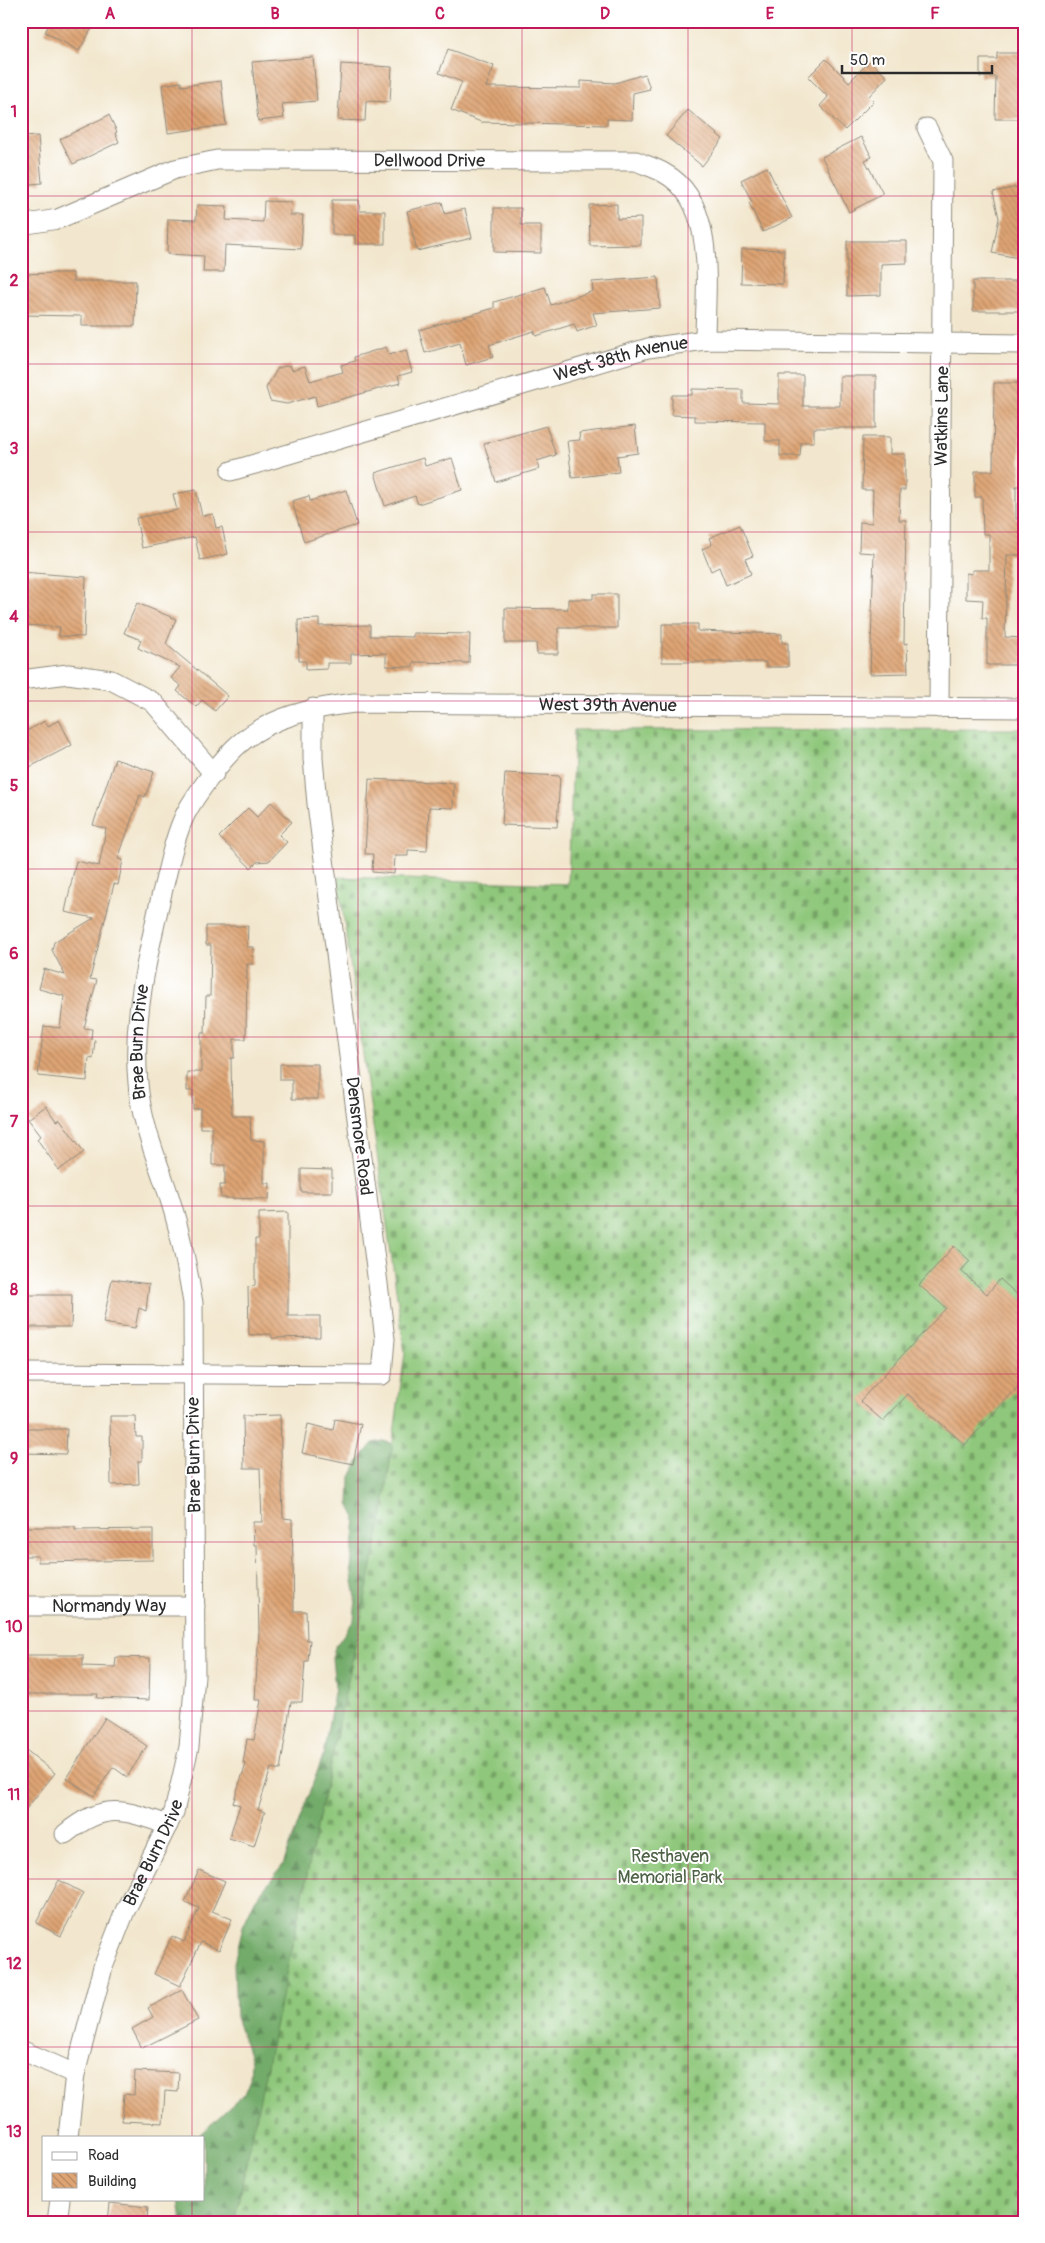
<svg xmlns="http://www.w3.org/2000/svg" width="1045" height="2243" font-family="Pangolin,sans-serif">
<defs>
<pattern id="forest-firs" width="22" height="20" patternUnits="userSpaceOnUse" patternTransform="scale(1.25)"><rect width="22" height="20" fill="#73ac6b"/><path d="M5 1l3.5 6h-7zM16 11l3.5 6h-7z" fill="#5f8c58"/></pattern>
<pattern id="cemetery-stones" width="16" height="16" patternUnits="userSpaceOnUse" patternTransform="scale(1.25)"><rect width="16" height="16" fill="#8fc87b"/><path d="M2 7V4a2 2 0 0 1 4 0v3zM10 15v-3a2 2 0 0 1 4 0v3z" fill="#75a365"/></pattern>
<pattern id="building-back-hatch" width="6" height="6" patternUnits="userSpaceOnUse" patternTransform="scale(1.25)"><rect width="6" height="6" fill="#dea474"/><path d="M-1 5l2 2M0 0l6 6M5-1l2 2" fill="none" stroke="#b4865f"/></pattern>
</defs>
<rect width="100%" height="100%" fill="#fff"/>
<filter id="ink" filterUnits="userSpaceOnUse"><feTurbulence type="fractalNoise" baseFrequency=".02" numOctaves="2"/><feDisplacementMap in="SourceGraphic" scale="10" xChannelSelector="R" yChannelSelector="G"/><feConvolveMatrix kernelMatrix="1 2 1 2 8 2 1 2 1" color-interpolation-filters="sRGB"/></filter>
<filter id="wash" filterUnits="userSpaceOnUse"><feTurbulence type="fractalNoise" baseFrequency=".0096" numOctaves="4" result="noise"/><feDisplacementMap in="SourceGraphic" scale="20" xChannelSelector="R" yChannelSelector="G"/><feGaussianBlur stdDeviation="1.12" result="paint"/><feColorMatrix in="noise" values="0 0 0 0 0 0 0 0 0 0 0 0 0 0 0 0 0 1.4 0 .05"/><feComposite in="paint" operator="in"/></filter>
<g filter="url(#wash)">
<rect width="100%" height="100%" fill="#f2e7ce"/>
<path fill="url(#forest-firs)" stroke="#4f6c4b" d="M383,1441L407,1448L467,2222H182L179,2199H204V2137H197L244,2094L250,2079L251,2061L236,2017L234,1963L243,1926L255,1900L283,1865L323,1756L335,1687L332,1658L335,1647L354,1620L356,1598L351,1569L356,1518L349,1504L350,1479L360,1459L373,1443Z"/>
<path fill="url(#cemetery-stones)" stroke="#5d7a53" d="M1024,729V2222H234L383,1514L405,1353L338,877L568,884L574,730Z"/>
<g id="blocks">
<path fill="url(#building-back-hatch)" d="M51,21H96L79,51L45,32Z
M448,49L494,66L486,87L581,88V81L615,83L645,74L650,89L633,93L632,120L607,119V125L481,122L451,110L462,82L439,73Z
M997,53H1024V119H995L996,77H980V59H997Z
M313,57L317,101L282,104L284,118L258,121L252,62Z
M826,59L849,82L870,61L887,77L869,96L874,101L845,130L820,106L828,97L808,77Z
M341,64L392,67L390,102L366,101L365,121L338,120Z
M221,81L226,125L168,133L162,85L181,82V86Z
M688,110L723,139L702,166L666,136Z
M109,115L117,132L115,133L119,142L73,164L60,139Z
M38,136L42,183L21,185V137Z
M861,137L872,157L865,160L883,194L849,212L822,157Z
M767,167L792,218L763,232L749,203L752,202L741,180Z
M1018,187L1024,217V259L992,253L999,218L993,192Z
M332,200H359L360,211H385V244H355V235H332Z
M264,201L291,202L290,215H303L301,249L225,245L224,272H203L204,256L167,254L168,219L196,220L197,205L227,206L226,220L263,222Z
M442,202L445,214L465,209L472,238L417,251L407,211Z
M617,204V219L641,218V245L590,246L589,205Z
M494,208H521V225H541V253L494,252Z
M847,241H907V263L881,264V295L847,296Z
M742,249L784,250L783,284L741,283Z
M56,273H73V281H136L135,326H82V316L21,315V274Z
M658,277L660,308L593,313L597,325L577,332L574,324L536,336L534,331L489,345L493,357L466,365L460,343L425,353L419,330L494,308V302L545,287L551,305L593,291L592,282Z
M973,281H1024V311H973Z
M386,347L389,355L406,350L412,372L398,376L400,383L317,406L315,396L287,404L270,401L266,388L278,368L290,365L292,370L305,366L310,381L343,372L341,365L355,361L354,357Z
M779,375H803V406H840V376H876V428H814V442H801L800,456H780V441H765V422L695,421V416L672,415V395H692V389L743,390V403L779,404Z
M994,383H1021V400H1024V429H1020L1021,486H1016V519H1024V541L1022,555H1007L1005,637L1023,638V665H987V618H982L983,600L966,599V573L972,574V570H989V534H983L982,497H975V471H993Z
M546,426L556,455L537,461L539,469L496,482L484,444Z
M635,426L638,453L617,456L619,472L572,478L567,441L580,440L579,433Z
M863,437H890V454H905V490H900L899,520H906L904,644L907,643L908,673L870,674L874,553L859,552L860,522L872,523L873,490H862Z
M423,458L425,466L452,458L462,490L418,504L415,496L385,506L375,473Z
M196,490L202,516L213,514L216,528L222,527L228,554L200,560L195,537L142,548L136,518L177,510L173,494Z
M346,490L357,525L304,542L292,501L309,496L310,501Z
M740,525L753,556L745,559L751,574L726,585L719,567L711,571L702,549L712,545L709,538Z
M21,572L86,577L84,637L59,636L60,627L21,625Z
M593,594H617V628H558V654H537L536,643H505V608L568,609V599H593Z
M137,603L176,619L166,644L228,696L215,711L202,700L196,707L177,691L181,686L171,678L180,667L138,648L141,640L124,633Z
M319,619V626L370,625V636L413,637V633L470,634L469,663L413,662V667L386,666V653L351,654V663H327V669L306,670V661H299L298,620Z
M662,624H698V631L782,634V643H788V667H766V662H662Z
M59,720L72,745L28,768L21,754V734L45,721L48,726Z
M115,759L154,772L145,797L140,795L118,859L123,860L118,885L114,884L90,979L97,980L84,1028L92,1029L91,1039L95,1040L93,1059L89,1058L87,1081L38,1076L44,1026L60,1028L64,996L39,989L44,969L65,975L52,950L54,942L94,918L65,912L76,861L99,866L106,829L93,825Z
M505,773L560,776L557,827L502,825Z
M369,779L454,783L453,808L429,807L427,851L408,850V856H395L394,874L372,872L373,854H365Z
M271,802L292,822L279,835L287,842L269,861L257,862L251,868L219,837L248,808L257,817Z
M206,926H248L247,947H254L253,964H247L246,1039H234V1058H231L232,1116H250L251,1140L264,1141V1183H270L269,1199L221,1198L220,1185H225V1165H212V1128H200V1108L193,1109V1091H187V1072H201V1033H205L206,996H210L211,945H206Z
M280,1064H318V1099H292V1080H280Z
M46,1106L56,1121L60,1119L84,1152L59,1170L37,1139L41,1136L28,1119Z
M301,1169L332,1170V1192H301Z
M288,1212V1316H320V1337L272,1338L271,1334L249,1335L248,1287L255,1286V1239H259V1213Z
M954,1246L970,1261L961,1271L987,1294L1000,1279L1024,1301V1380L965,1445L908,1394L883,1421L860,1401L946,1308L919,1285Z
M112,1279L149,1284L146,1311L139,1308L135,1328L103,1323Z
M24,1295H72L71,1327H24Z
M280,1415L283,1518L292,1519L294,1611H306L307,1640H310L308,1661H305L302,1702H291L280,1770L271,1768L258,1810L265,1812L254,1846L229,1838L240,1805L233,1803L246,1764L243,1763L247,1739L254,1740L261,1700H255L259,1632L257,1545H254L253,1522H262L260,1468H244L243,1416Z
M110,1416H135L136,1437H142V1461H138L139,1484L111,1485Z
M335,1419L361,1424L353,1464L302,1453L308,1424L333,1430Z
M21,1429H67L66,1454L21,1453Z
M21,1527H75V1530L153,1529V1560L38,1562V1556H21Z
M24,1655H83V1666L115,1667L116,1657L150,1658L149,1700L97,1698L98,1694H24Z
M105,1718L147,1746L127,1777L113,1767L94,1796L66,1778Z
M21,1746L55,1773L21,1815Z
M199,1870L225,1881L212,1911L232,1919L219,1950L201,1942L180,1986L154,1974L172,1936L184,1942L199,1908L185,1902Z
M59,1880L83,1893L61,1936L36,1923Z
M182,1990L198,2020L142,2048L132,2029L153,2017L148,2008Z
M135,2071L179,2073L178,2092L165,2091L163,2123L122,2121L124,2094L134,2095Z
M110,2203L148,2207L147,2222H108Z"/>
</g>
</g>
<g filter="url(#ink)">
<use href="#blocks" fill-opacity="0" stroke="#8e897c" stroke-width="1"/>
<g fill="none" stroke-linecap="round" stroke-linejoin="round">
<defs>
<g id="minor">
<path d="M927,128L943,161L939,708"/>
<path id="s1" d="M21,225L58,219L175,169L217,160L636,161C645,165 656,168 664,173C718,202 705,289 705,340"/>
<path id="s2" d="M231,471L648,348L705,340L1024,344"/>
<path d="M21,680L68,674L111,680L153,702L214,774"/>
<path d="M21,1373L382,1375L385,1339L317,804L313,758V708"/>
<path id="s3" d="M21,1606H195"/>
<path d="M65,1834C104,1802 123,1809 168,1825"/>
<path d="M21,2050L75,2074"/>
<path id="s4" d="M68,2137L75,2074L103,1967L125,1911L174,1812L189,1747L195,1676L193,1303C187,1265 180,1229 168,1193C156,1157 141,1122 138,1083C132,1021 147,957 161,897C168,870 174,837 186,813C196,794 223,758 239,744C272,716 312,708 354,703L1024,708"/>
<path d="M57,2222L60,2199"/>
</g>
</defs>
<use href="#minor" stroke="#8e897c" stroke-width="21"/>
<use href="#minor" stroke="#fff" stroke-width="19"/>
</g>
</g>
<path fill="none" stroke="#c2185b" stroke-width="1" stroke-opacity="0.55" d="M192,21V2137M358,21V2222M522,21V2222M688,21V2222M852,21V2222M21,196H1024M21,364H1024M21,532H1024M21,701H1024M21,869H1024M21,1037H1024M21,1206H1024M21,1374H1024M21,1542H1024M21,1711H1024M21,1879H1024M21,2047H1024M192,2199V2222"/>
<g text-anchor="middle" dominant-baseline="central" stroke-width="4" stroke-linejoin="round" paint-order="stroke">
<g font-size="18" fill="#2b2b2b" stroke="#fff">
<text stroke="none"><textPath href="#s1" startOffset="420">Dellwood Drive</textPath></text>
<text stroke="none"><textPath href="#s2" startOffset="406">West 38th Avenue</textPath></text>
<text transform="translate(942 416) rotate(-89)">Watkins Lane</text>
<text stroke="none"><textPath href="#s4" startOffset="1824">West 39th Avenue</textPath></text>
<text stroke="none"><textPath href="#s4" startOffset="1124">Brae Burn Drive</textPath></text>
<text transform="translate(359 1136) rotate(83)">Densmore Road</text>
<text transform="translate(194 1455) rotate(-91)">Brae Burn Drive</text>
<text stroke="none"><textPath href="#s3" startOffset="88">Normandy Way</textPath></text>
<text stroke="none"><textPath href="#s4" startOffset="299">Brae Burn Drive</textPath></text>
</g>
<g font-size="18" fill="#4e6247" stroke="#fff">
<text x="670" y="1856">Resthaven<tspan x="670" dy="21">Memorial Park</tspan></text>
</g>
</g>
<rect width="1045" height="2243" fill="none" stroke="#fff" stroke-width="55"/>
<rect x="42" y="2136" width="162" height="65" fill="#ffffff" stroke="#aaaaaa"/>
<rect x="52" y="2152" width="25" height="8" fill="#ffffff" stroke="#aaaaaa"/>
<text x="88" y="2160" font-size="15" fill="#2b2b2b">Road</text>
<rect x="52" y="2173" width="25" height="15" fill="url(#building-back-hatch)" stroke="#aaaaaa"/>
<text x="88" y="2186" font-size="15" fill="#2b2b2b">Building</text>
<path d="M842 65v8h150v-8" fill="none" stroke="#2b2b2b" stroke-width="2.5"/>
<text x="850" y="65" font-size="15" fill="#2b2b2b" stroke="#ffffff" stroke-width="4" paint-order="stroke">50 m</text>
<rect x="28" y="28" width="990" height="2188" fill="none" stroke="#c2185b" stroke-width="2"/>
<g font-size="16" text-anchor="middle" font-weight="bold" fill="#c2185b">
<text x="110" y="19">A</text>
<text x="275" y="19">B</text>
<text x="440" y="19">C</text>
<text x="605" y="19">D</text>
<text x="770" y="19">E</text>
<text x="935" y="19">F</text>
<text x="14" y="117">1</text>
<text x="14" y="286">2</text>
<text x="14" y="454">3</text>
<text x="14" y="622">4</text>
<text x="14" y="791">5</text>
<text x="14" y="959">6</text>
<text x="14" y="1127">7</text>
<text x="14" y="1295">8</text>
<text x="14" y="1464">9</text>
<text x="14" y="1632">10</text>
<text x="14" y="1800">11</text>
<text x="14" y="1969">12</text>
<text x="14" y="2137">13</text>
</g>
</svg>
